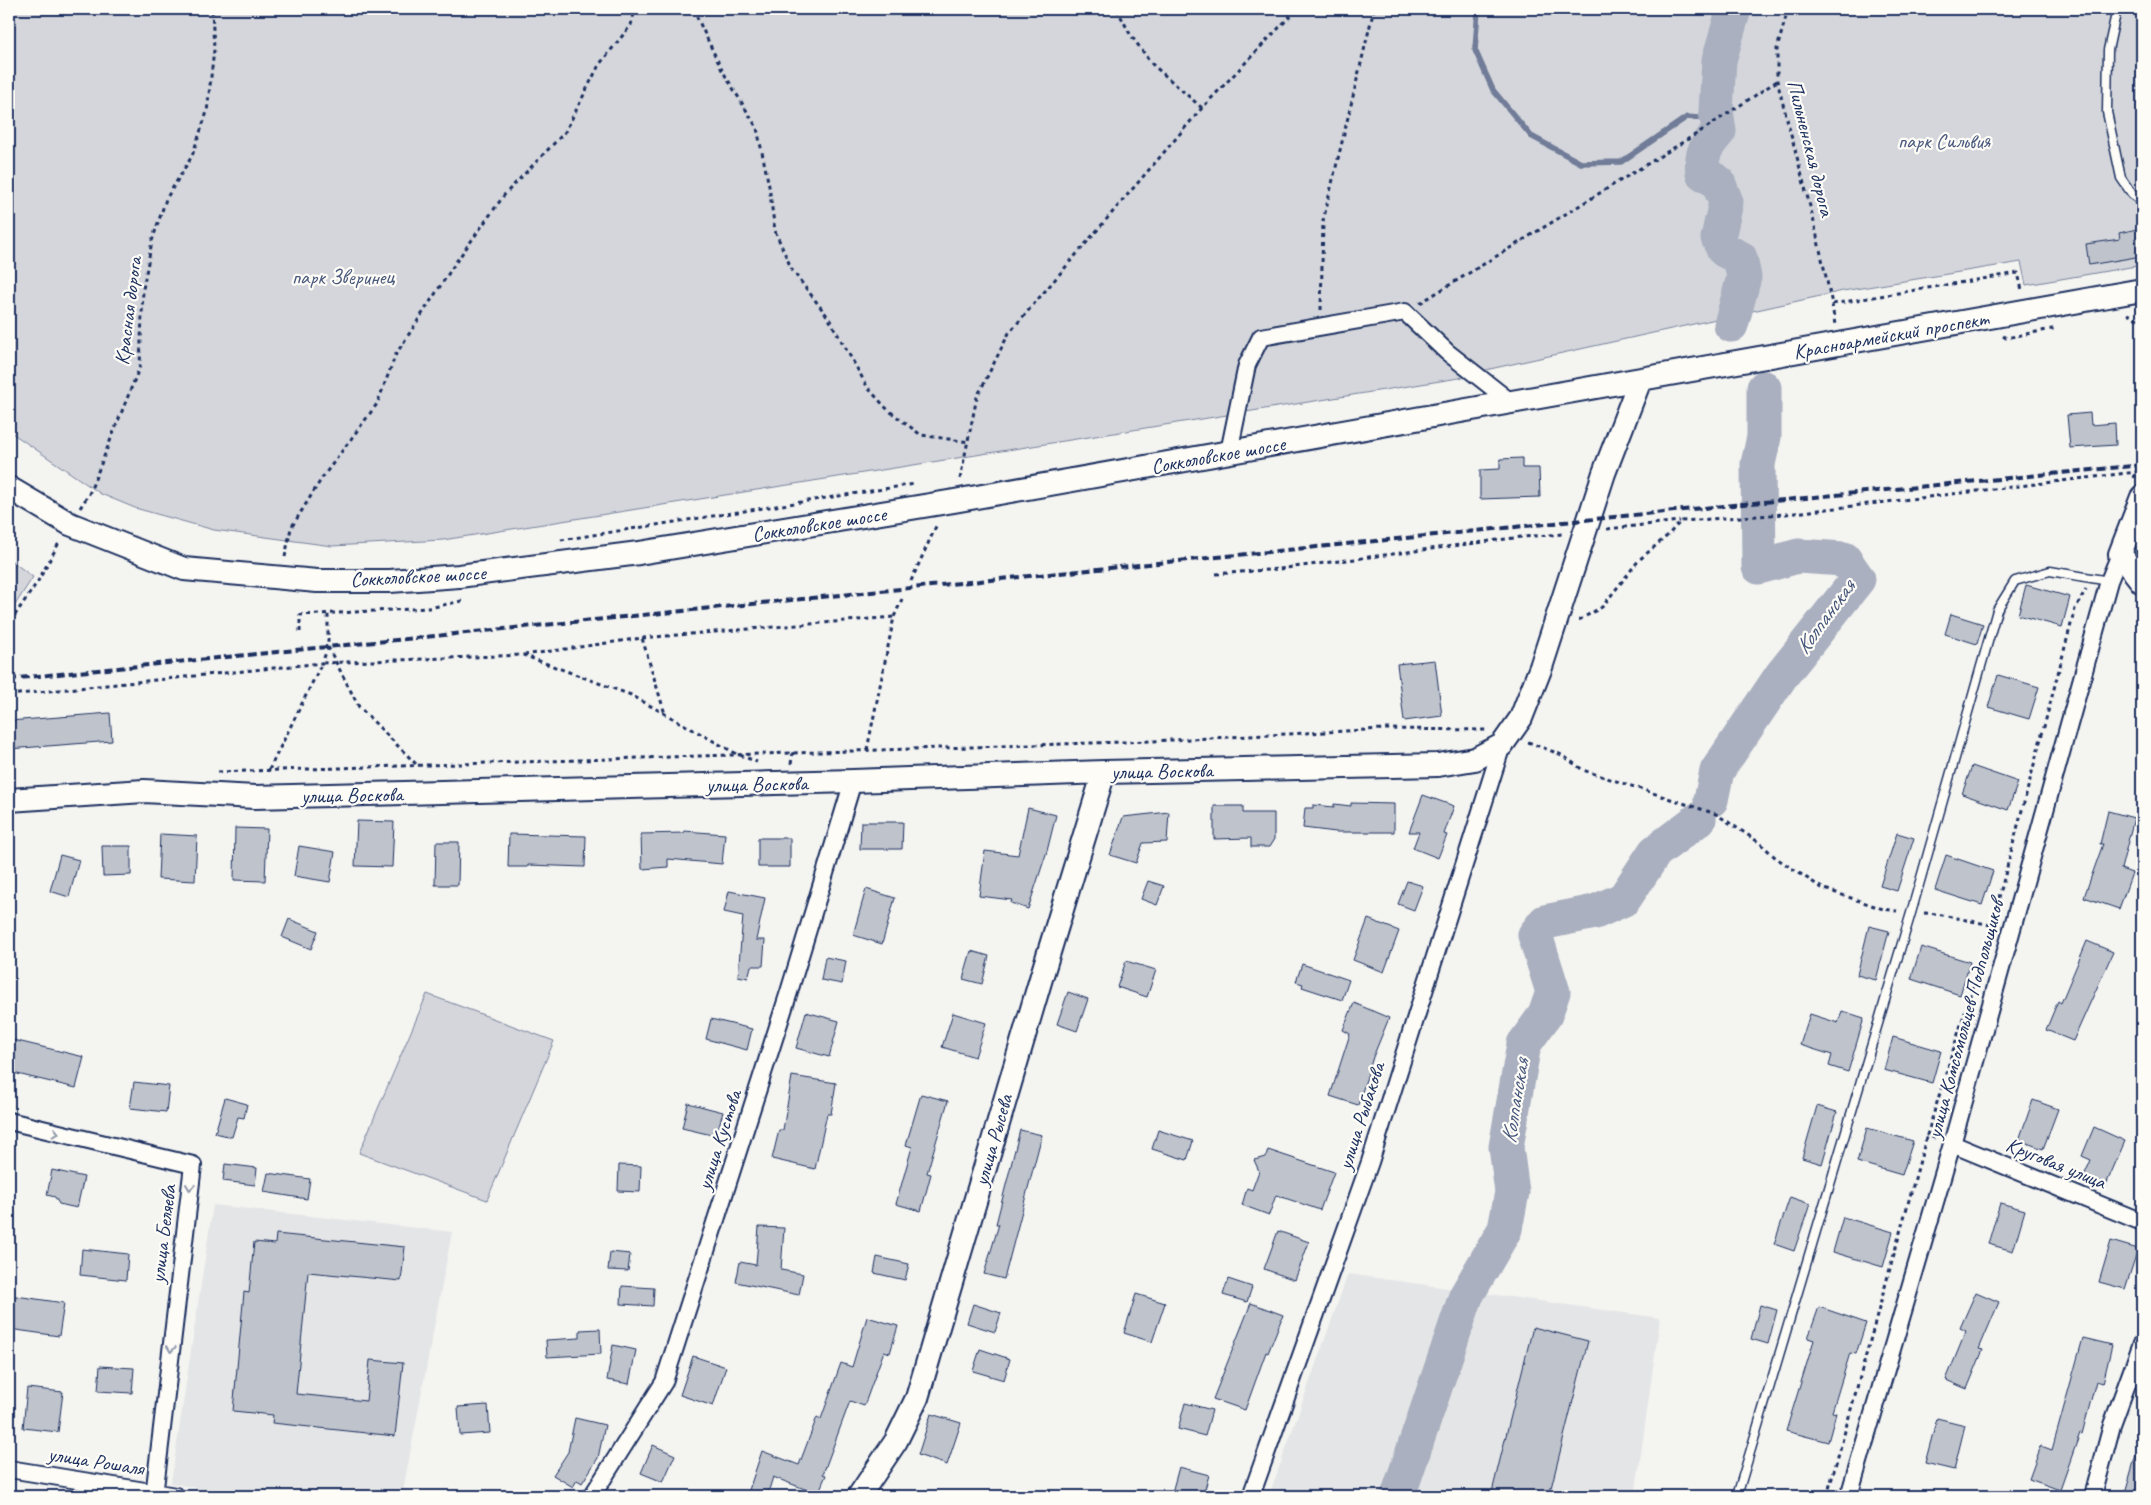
<svg xmlns="http://www.w3.org/2000/svg" width="2151" height="1505" font-family="Caveat,sans-serif">
<rect width="100%" height="100%" fill="#f4f4f1"/>
<filter id="ink" filterUnits="userSpaceOnUse"><feTurbulence type="fractalNoise" baseFrequency=".02" numOctaves="2"/><feDisplacementMap in="SourceGraphic" scale="10" xChannelSelector="R" yChannelSelector="G"/><feConvolveMatrix kernelMatrix="1 2 1 2 8 2 1 2 1" color-interpolation-filters="sRGB"/></filter>
<g filter="url(#ink)">
<path fill="#e4e5e6" d="M213,1205L452,1232L402,1496H236L171,1483Z
M1348,1274L1660,1318L1635,1496H1269Z"/>
<path fill="#d4d6db" stroke="#78829c" d="M9,9H2142V265L2026,285L2021,262L1843,291L1490,369L1459,378L443,540L332,546L214,530L135,508L101,494L9,431Z
M9,559L33,577L15,605H9Z
M427,994L554,1041L487,1200L359,1153Z"/>
<g fill="none" stroke-linecap="round" stroke-linejoin="round">
<path stroke="#717c98" stroke-width="5.5" d="M1478,9L1475,50L1493,90L1531,136L1581,163L1621,162L1687,117L1698,118L1716,111
M1739,294L1751,284L1757,270L1752,260L1740,258"/>
<path stroke="#aab0bf" stroke-width="35" d="M1731,325L1744,277L1740,258L1724,250L1718,238L1726,202L1718,182L1703,173C1700,153 1707,145 1719,131L1716,111L1719,60L1734,9
M1711,800L1717,771L1781,676L1858,579L1844,559L1798,556L1759,567L1758,464L1764,437V388
M1398,1496L1466,1296L1505,1229L1512,1192L1506,1147L1524,1044L1545,1015L1553,992L1535,935L1545,922L1595,912L1624,899L1655,852L1699,819"/>
</g>
<path fill="#bfc3cc" stroke="#1b2f5e" d="M2142,228V256L2089,265L2086,244L2120,239L2119,233Z
M2090,413L2091,425L2115,423L2116,445L2070,448L2067,415Z
M1522,458V468H1539L1540,497L1480,499V470L1500,469V459Z
M2026,585L2070,597L2062,627L2018,615Z
M1951,614L1983,624L1977,644L1945,634Z
M1435,660L1442,716L1404,721L1397,664Z
M1998,675L2039,687L2029,719L1988,707Z
M110,713L112,741L9,749V721Z
M1972,766L2018,782L2008,810L1962,794Z
M1423,795L1454,806L1444,834L1447,835L1438,858L1413,848L1419,832H1409Z
M1351,803L1394,804V832H1336L1303,828L1305,808H1313V805L1334,807V804L1351,806Z
M1214,806H1243V813H1274V839L1269,847H1251V838L1214,839Z
M1028,808L1056,815L1047,851L1028,909L1011,903L1012,900L979,896L985,851L1018,855Z
M2108,811L2134,818L2121,869L2132,873L2119,909L2084,897L2103,844H2100Z
M1169,812L1167,842L1143,843L1136,863L1110,855L1123,817Z
M357,821L394,822L392,867L355,866Z
M861,822H903L902,849H860Z
M235,828L267,829L265,881L234,880Z
M684,831L725,834L722,864L668,859V867L642,869L641,834L684,833Z
M1897,833L1914,838L1897,891L1880,886Z
M160,834L197,836L195,881L158,879Z
M509,834L586,836L585,867L528,865V867H508Z
M758,838H790V867H758Z
M436,842H459L458,885H435Z
M102,846H131V875L103,876Z
M299,846L335,852L330,882L294,876Z
M60,855L79,860L69,897L50,891Z
M1946,855L1993,871L1982,905L1935,890Z
M1148,881L1164,886L1157,905L1141,899Z
M1407,881L1423,886L1414,910L1398,904Z
M866,889L895,898L882,944L853,935Z
M729,891L765,898L756,940H765L763,966H751L748,978L738,976L743,916L724,912Z
M289,919L318,931L311,949L282,937Z
M1368,919L1399,931L1384,972L1353,960Z
M1869,926L1889,931L1876,980L1857,975Z
M2087,941L2113,952L2073,1041L2046,1030L2058,1001L2061,1003Z
M1921,947L1970,962L1960,995L1911,979Z
M971,951L989,956L982,984L963,979Z
M825,957L846,961L842,984L821,980Z
M1126,961L1156,970L1147,997L1117,987Z
M1302,964L1349,980L1342,1000L1302,987L1303,984L1296,982Z
M1068,992L1088,999L1077,1031L1057,1024Z
M1354,1003L1389,1018L1373,1057L1358,1105L1330,1096L1350,1034L1343,1030Z
M1842,1011L1864,1018L1848,1072L1829,1066L1832,1055L1800,1045L1810,1014L1838,1023Z
M806,1012L839,1021L829,1057L796,1048Z
M953,1013L986,1023L975,1057L942,1047Z
M711,1019L752,1029L747,1050L706,1039Z
M1893,1037L1941,1051L1932,1083L1884,1070Z
M9,1039L84,1057L76,1088L9,1072Z
M792,1076L836,1083L831,1114H827L815,1169L772,1159L779,1130H783Z
M134,1082L169,1086L166,1112L130,1108Z
M921,1094L948,1101L927,1173L931,1174L921,1211L896,1204L912,1147L906,1145Z
M225,1098L247,1104L244,1118L238,1117L232,1137L215,1133Z
M2033,1100L2058,1109L2043,1149L2019,1140Z
M688,1103L723,1112L716,1136L682,1128Z
M1817,1106L1837,1112L1822,1164L1802,1158Z
M2094,1127L2125,1141L2105,1187L2083,1178L2091,1160L2082,1156Z
M1867,1128L1913,1141L1902,1175L1857,1162Z
M1020,1130L1042,1135L1004,1279L984,1274L999,1224H996Z
M1158,1130L1193,1141L1187,1160L1152,1149Z
M1268,1150L1334,1172L1320,1210L1276,1195L1269,1215L1242,1205L1247,1188L1252,1190L1259,1171L1254,1160L1266,1157Z
M225,1164L257,1168L255,1185L223,1181Z
M619,1165L641,1166L640,1192L618,1191Z
M52,1170L84,1177L77,1208L59,1204L55,1197L47,1195Z
M268,1173L310,1179L307,1199L264,1192Z
M1790,1197L1810,1204L1794,1251L1774,1244Z
M2000,1203L2025,1210L2013,1251L1988,1244Z
M1843,1217L1893,1232L1883,1267L1833,1252Z
M759,1227L784,1228L781,1270L803,1274L799,1295L736,1282L740,1262L756,1265Z
M1278,1231L1309,1242L1295,1280L1264,1269Z
M276,1234L405,1247L401,1281L308,1272L296,1394L366,1401L370,1360L403,1363L395,1436L272,1423L273,1415L233,1411L244,1292L249,1293L254,1242L275,1244Z
M2111,1241L2138,1249L2125,1289L2099,1282Z
M82,1249L128,1254L126,1280L80,1275Z
M610,1252L630,1254L628,1271L608,1270Z
M877,1257L909,1264L905,1280L874,1273Z
M1228,1279L1252,1287L1247,1302L1223,1295Z
M622,1286L654,1288L653,1306L621,1304Z
M1976,1292L1999,1302L1979,1349L1983,1350L1967,1389L1946,1380L1966,1331L1960,1328Z
M1136,1294L1165,1303L1152,1342L1124,1333Z
M9,1295L64,1303L59,1336L9,1329Z
M1251,1303L1283,1315L1268,1353L1266,1352L1245,1410L1213,1399Z
M973,1304L1001,1313L995,1332L967,1323Z
M1760,1305L1777,1310L1768,1344L1751,1339Z
M1819,1307L1866,1323L1856,1354L1850,1353L1832,1412L1836,1413L1828,1442L1786,1431L1814,1340L1808,1338Z
M867,1317L898,1326L890,1353L884,1351L864,1406L850,1401L823,1474L826,1475L818,1494L773,1477L767,1496H747L762,1451L799,1465L817,1417L821,1419L841,1363L852,1367Z
M1533,1327L1588,1341L1549,1496H1491Z
M600,1329L601,1354L547,1357L546,1340L580,1338V1330Z
M2083,1338L2112,1345L2103,1383L2096,1381L2082,1434L2080,1433L2060,1490L2029,1479L2041,1446L2052,1450Z
M613,1345L636,1350L629,1384L607,1380Z
M980,1349L1010,1359L1004,1380L973,1371Z
M693,1356L726,1367L713,1406L680,1395Z
M100,1366L134,1368L132,1393L98,1391Z
M27,1388L63,1392L58,1432L23,1428Z
M1185,1403L1212,1410L1205,1436L1178,1429Z
M488,1405L490,1433L460,1435L458,1407Z
M931,1414L961,1423L947,1465L918,1455Z
M575,1418L605,1425L598,1458L582,1483L577,1480L573,1487L553,1475L568,1452Z
M1937,1418L1965,1425L1954,1470L1925,1463Z
M653,1445L675,1455L663,1482L641,1473Z
M2138,1448L2142,1449V1496H2124Z
M1179,1467L1209,1475L1203,1496H1171Z"/>
<g fill="none" stroke-linecap="round" stroke-linejoin="round">
<defs>
<path id="lane" d="M2117,9L2108,50L2107,112L2121,178L2132,194L2142,201
M1737,1496L1911,913L1997,610L2015,581L2050,571L2109,581"/>
<path id="street" d="M1229,452L1247,365L1261,337L1405,312L1447,352L1512,403
M9,1121L193,1165L154,1496
M1952,1144L2142,1222
M9,1469L176,1496
M592,1496L664,1382L789,992L853,781
M1251,1496L1370,1162L1502,745
M1849,1496L1952,1144L2109,581L2120,554
M2093,1496L2112,1425L2142,1343"/>
<path id="secondary" d="M9,488L70,524L184,569L317,581H390L459,576L639,553L954,501L2142,290
M2142,497L2120,554L2142,582
M9,800L144,791L255,797L853,781L1104,772L1438,765L1475,759L1502,745L1521,718L1541,667L1604,473L1640,380
M859,1496L896,1441L917,1398L1042,975L1104,772"/>
</defs>
<use href="#lane" stroke="#1b2f5e" stroke-width="11"/>
<use href="#street" stroke="#1b2f5e" stroke-width="20"/>
<use href="#secondary" stroke="#1b2f5e" stroke-width="26"/>
<path stroke="#1b2f5e" stroke-width="3" stroke-dasharray="4 4" stroke-linecap="butt" d="M693,9L722,70L757,128L769,186L775,231L792,270L828,317L868,388L888,410L921,435L969,442
M1117,9L1130,34L1152,64L1202,108
M1788,9L1777,49V81L1813,218L1832,304L2018,273L2022,290
M1420,303L1698,133L1777,81
M1832,304L1835,325
M1321,310L1323,221L1374,9
M2127,314L2142,321
M2003,336L2006,338L2057,328
M2134,478L2142,454
M960,479L977,397L1009,333L1202,108L1297,9
M80,508L89,494L140,366L143,289L152,241L166,199L192,156L207,112L214,50L212,9
M1607,529L1680,521
M561,540L915,484
M285,557L291,528L322,478L377,404L396,354L456,262L505,194L565,132L599,65L631,25L635,9
M1216,574L1279,569L1521,537L1563,534
M911,581L937,524
M1579,620L1602,607L1639,560L1667,536L1681,521L1786,514L2136,472
M9,621L13,618L38,581L60,541
M300,632V615L429,608L462,601
M642,638L894,617
M328,647L359,707L417,765
M524,655L642,638L665,714
M9,695L322,663L328,647V613
M1528,742L1562,755L1583,770L1716,814L1760,843L1776,858L1822,888L1883,909L1897,911
M867,750L894,617L902,599
M791,764L793,752
M269,770L322,663L523,655L631,695L735,753L757,762
M218,772L1152,741L1384,729L1486,730
M1924,913L1937,914L1996,926
M1935,1138L1927,1135L1992,924L2075,609L2086,589
M1827,1496L1927,1135"/>
<use href="#lane" stroke="#fdfcf7" stroke-width="8"/>
<use href="#street" stroke="#fdfcf7" stroke-width="16"/>
<use href="#secondary" stroke="#fdfcf7" stroke-width="22"/>
<path stroke="#1b2f5e" stroke-width="4" stroke-dasharray="8 4" stroke-linecap="butt" d="M9,679L1733,505L2142,465"/>
</g>
<defs><path id="oneway-chevron" d="M-2-3.5L2.5 0L-2 3.5" fill="none" stroke-width="1.6" stroke-linecap="round" stroke-linejoin="round" transform="scale(1.25)"/></defs>
<g stroke="#8c96aa">
<use href="#oneway-chevron" transform="translate(56 1133) rotate(13)"/>
<use href="#oneway-chevron" transform="translate(190 1187) rotate(97)"/>
<use href="#oneway-chevron" transform="translate(171 1349) rotate(97)"/>
</g>
</g>
<g text-anchor="middle" dominant-baseline="central" stroke-width="4.5" stroke-linejoin="round" paint-order="stroke">
<g font-size="21" fill="#49597d" stroke="#fdfcf7">
<text x="1944" y="141">парк Сильвия</text>
<text x="343" y="277">парк Зверинец</text>
</g>
<g font-size="21" fill="#1b2f5e" stroke="#fdfcf7">
<text transform="translate(1811 148) rotate(76)">Пильненская дорога</text>
<text transform="translate(128 311) rotate(-83)">Красная дорога</text>
<text transform="translate(1891 335) rotate(-10)">Красноармейский проспект</text>
<text transform="translate(1218 455) rotate(-10)">Сокколовское шоссе</text>
<text transform="translate(819 524) rotate(-9)">Сокколовское шоссе</text>
<text transform="translate(418 576) rotate(-3)">Сокколовское шоссе</text>
<text transform="translate(1162 771) rotate(-1)">улица Воскова</text>
<text transform="translate(757 784) rotate(-1)">улица Воскова</text>
<text transform="translate(352 795) rotate(-1)">улица Воскова</text>
<text transform="translate(1965 1019) rotate(-75)">улица Комсомольцев Подпольщиков</text>
<text transform="translate(1361 1116) rotate(-72)">улица Рыбакова</text>
<text transform="translate(719 1140) rotate(-72)">улица Кустова</text>
<text transform="translate(993 1140) rotate(-74)">улица Рысева</text>
<text transform="translate(2056 1163) rotate(22)">Круговая улица</text>
<text transform="translate(163 1234) rotate(-83)">улица Беляева</text>
<text transform="translate(96 1461) rotate(9)">улица Рошаля</text>
</g>
<g font-size="22" font-style="italic" fill="#46567b" stroke="#fdfcf7">
<text transform="translate(1825 617) rotate(-54)">Колпанская</text>
<text transform="translate(1515 1101) rotate(-81)">Колпанская</text>
</g>
</g>
<rect width="2151" height="1505" fill="none" stroke="#fdfcf7" stroke-width="30"/>
<rect x="15" y="15" width="2121" height="1475" fill="none" stroke="#1b2f5e" stroke-width="2" filter="url(#ink)"/>
</svg>
